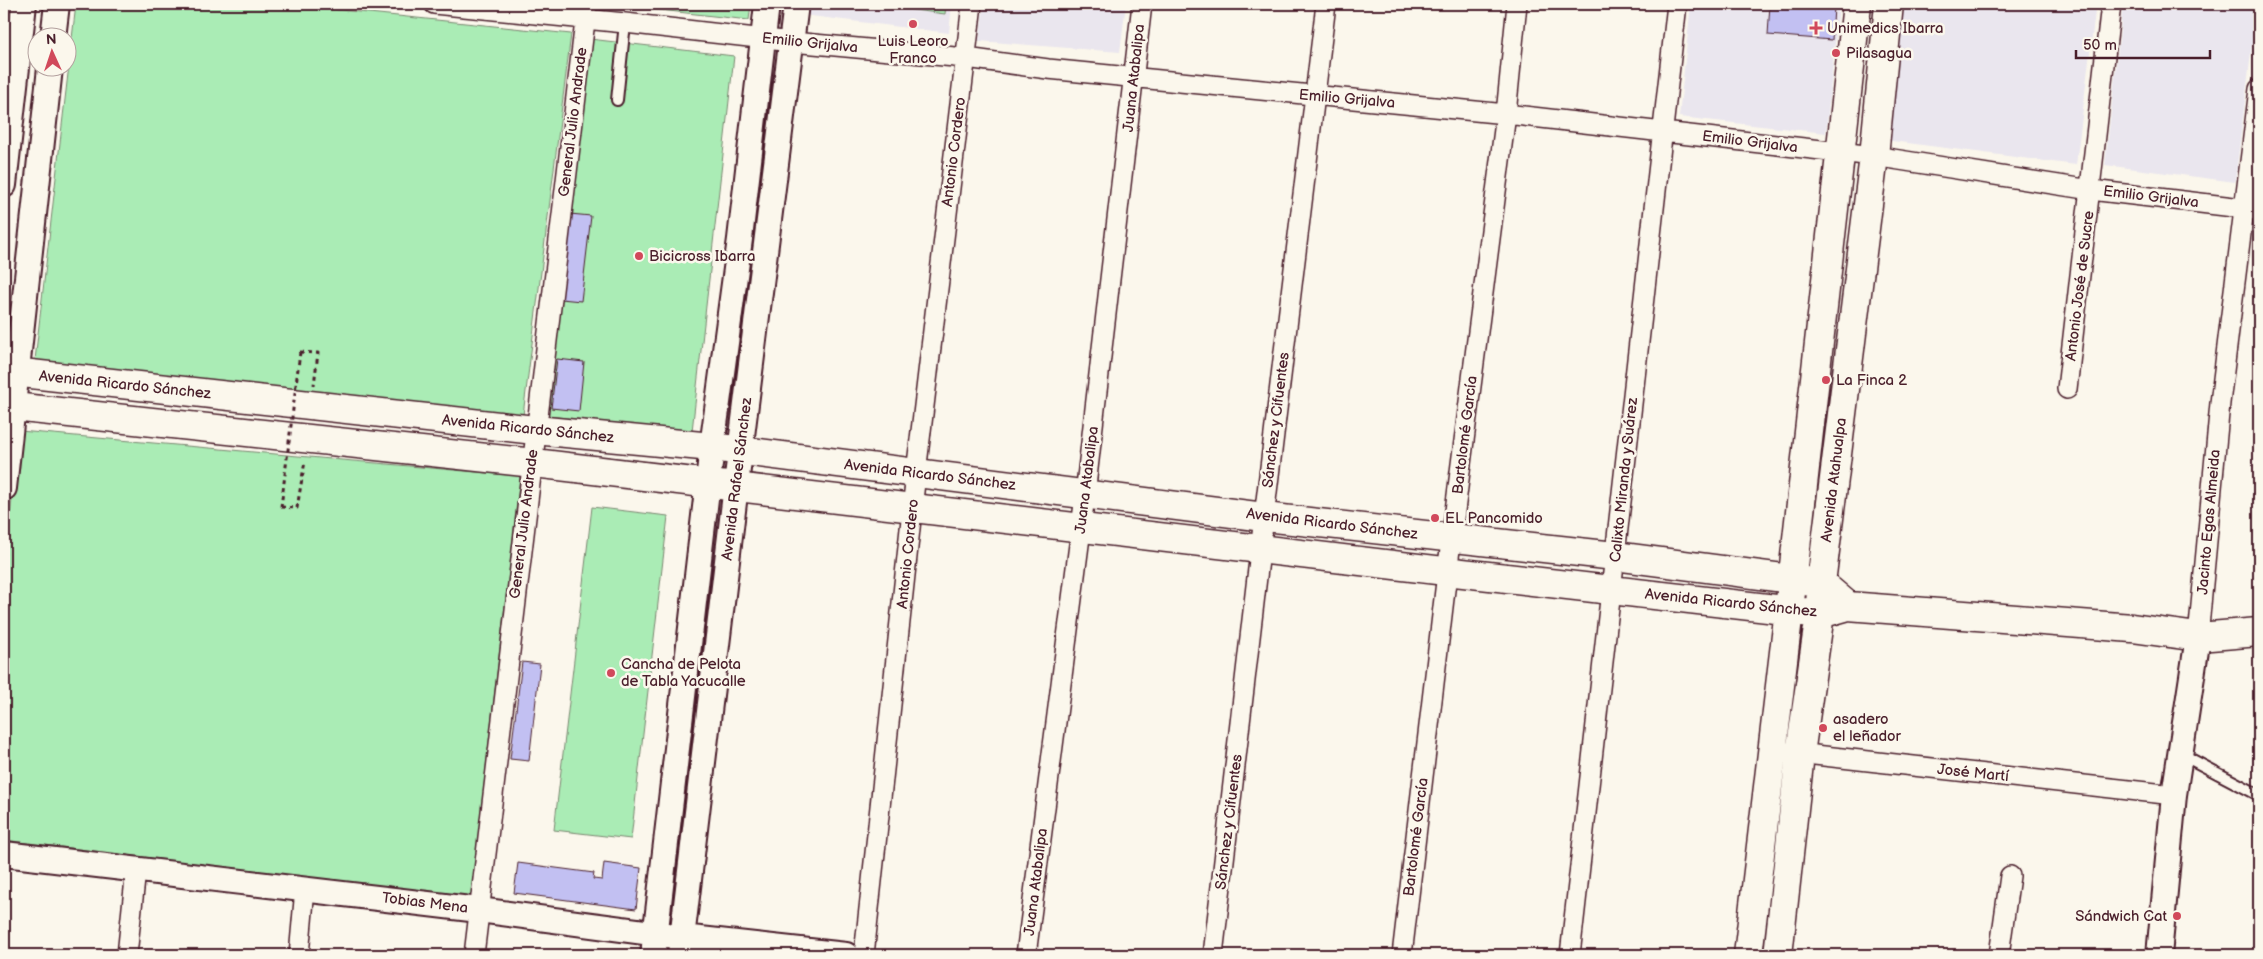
<svg xmlns="http://www.w3.org/2000/svg" width="2263" height="959" font-family="'Balsamiq Sans',sans-serif">
<rect width="100%" height="100%" fill="#fbf7ec"/>
<filter id="ink" filterUnits="userSpaceOnUse"><feTurbulence type="fractalNoise" baseFrequency=".02" numOctaves="2"/><feDisplacementMap in="SourceGraphic" scale="10" xChannelSelector="R" yChannelSelector="G"/><feConvolveMatrix kernelMatrix="1 2 1 2 8 2 1 2 1" color-interpolation-filters="sRGB"/></filter>
<g filter="url(#ink)">
<path fill="#eae6ee" d="M805,4H952L949,33L803,15Z
M984,4H1126L1120,52L979,41Z
M1691,4H1839L1826,133L1679,117Z
M1899,4H2096L2076,165L1884,140Z
M2123,4H2257L2235,182L2105,165Z"/>
<path fill="#aaecb5" stroke="#7a8670" d="M76,4H282L571,34L523,415L35,360Z
M606,4H751L749,20Z
M867,4H946L945,14Z
M590,39L734,56L692,431L548,416Z
M20,431L520,476L471,897L4,840V568Z
M592,507L668,516L631,839L554,830Z"/>
<path fill="#c2c0f2" stroke="#4a1f2b" d="M1770,4L1834,7L1832,40L1768,35Z
M570,214L591,216L581,301L561,299Z
M557,359L584,362L579,411L551,408Z
M522,662L540,664L529,761L510,759Z
M518,863L594,873L593,879L602,880L604,863L641,868L636,909L514,893Z"/>
<g fill="none" stroke-linecap="round" stroke-linejoin="round">
<defs>
<path id="service" d="M617,100L625,23
M2181,754L2259,795"/>
<path id="minor" d="M434,4L625,23L792,42L966,58L1048,69L1506,114L1663,132L1874,156L2091,190L2259,210
M2067,389L2111,4
M2198,637L2220,403L2259,89
M1788,752L2174,795
M127,955L136,870
M299,955L305,889
M474,955L587,4
M864,955L916,473L972,4
M1026,955L1081,529L1142,4
M1213,955L1264,517L1326,4
M1402,955L1447,573L1506,114L1517,4
M1570,955L1677,4
M1999,955L2010,876"/>
<path id="tertiary" d="M53,38L57,4
M4,185L24,4
M4,488L50,68
M4,854L479,910L682,937L846,955
M653,955L712,447L740,239L767,4
M680,955L740,452L796,4
M2159,955L2174,795L2198,637"/>
<path id="secondary" d="M4,371L535,430L712,447L1264,517L1615,556L1821,583L1848,606
M4,406C180,426 357,443 534,463C962,513 1391,566 1820,614L1848,606L2132,628L2198,637L2259,632
M1748,955L1789,610L1857,4
M1778,955L1800,754L1820,614L1821,583L1874,156L1889,4"/>
</defs>
<use href="#service" stroke="#4a1f2b" stroke-width="14"/>
<use href="#minor" stroke="#4a1f2b" stroke-width="22"/>
<use href="#tertiary" stroke="#4a1f2b" stroke-width="28"/>
<use href="#secondary" stroke="#4a1f2b" stroke-width="31"/>
<path stroke="#4a1f2b" stroke-width="3" stroke-dasharray="4 4" stroke-linecap="butt" d="M300,352L318,353L314,385
M281,507L297,508L305,461"/>
<use href="#service" stroke="#fbf7ec" stroke-width="10"/>
<use href="#minor" stroke="#fbf7ec" stroke-width="19"/>
<use href="#tertiary" stroke="#fbf7ec" stroke-width="24"/>
<use href="#secondary" stroke="#fbf7ec" stroke-width="28"/>
<path stroke="#4a1f2b" stroke-width="3" stroke-dasharray="4 4" stroke-linecap="butt" d="M281,507L300,352"/>
</g>
</g>
<g fill="#d1495b" stroke="#fbf7ec" stroke-width="2">
<circle cx="913" cy="24" r="5"/>
<path d="M1813.5 20.5h5v5h5v5h-5v5h-5v-5h-5v-5h5z"/>
<circle cx="1836" cy="53" r="5"/>
<circle cx="639" cy="256" r="5"/>
<circle cx="1826" cy="380" r="5"/>
<circle cx="1435" cy="518" r="5"/>
<circle cx="611" cy="673" r="5"/>
<circle cx="1823" cy="728" r="5"/>
<circle cx="2177" cy="916" r="5"/>
</g>
<g text-anchor="middle" dominant-baseline="central" stroke-width="5" stroke-linejoin="round" paint-order="stroke">
<g font-size="15" fill="#4a1f2b" stroke="#fbf7ec" text-anchor="start">
<text x="1827" y="28">Unimedics Ibarra</text>
<text x="913" y="41" text-anchor="middle">Luis Leoro<tspan x="913" dy="17">Franco</tspan></text>
<text x="1846" y="53">Pilasagua</text>
<text x="649" y="256">Bicicross Ibarra</text>
<text x="1836" y="380">La Finca 2</text>
<text x="1445" y="518">EL Pancomido</text>
<text x="621" y="664">Cancha de Pelota<tspan x="621" dy="17">de Tabla Yacucalle</tspan></text>
<text x="1833" y="719">asadero<tspan x="1833" dy="17">el leñador</tspan></text>
<text x="2167" y="916" text-anchor="end">Sándwich Cat</text>
</g>
<g font-size="15" fill="#4a1f2b" stroke="#fbf7ec">
<text transform="translate(810 43) rotate(6)">Emilio Grijalva</text>
<text transform="translate(1134 78) rotate(-84)">Juana Atabalipa</text>
<text transform="translate(1347 99) rotate(5)">Emilio Grijalva</text>
<text transform="translate(573 122) rotate(-83)">General Julio Andrade</text>
<text transform="translate(1750 142) rotate(7)">Emilio Grijalva</text>
<text transform="translate(954 152) rotate(-83)">Antonio Cordero</text>
<text transform="translate(2151 197) rotate(7)">Emilio Grijalva</text>
<text transform="translate(2080 286) rotate(-83)">Antonio José de Sucre</text>
<text transform="translate(125 385) rotate(6)">Avenida Ricardo Sánchez</text>
<text transform="translate(1276 420) rotate(-83)">Sánchez y Cifuentes</text>
<text transform="translate(528 429) rotate(6)">Avenida Ricardo Sánchez</text>
<text transform="translate(1465 435) rotate(-83)">Bartolomé García</text>
<text transform="translate(930 475) rotate(7)">Avenida Ricardo Sánchez</text>
<text transform="translate(737 479) rotate(-83)">Avenida Rafael Sánchez</text>
<text transform="translate(1087 480) rotate(-83)">Juana Atabalipa</text>
<text transform="translate(1624 480) rotate(-84)">Calixto Miranda y Suárez</text>
<text transform="translate(1834 480) rotate(-83)">Avenida Atahualpa</text>
<text transform="translate(2209 522) rotate(-85)">Jacinto Egas Almeida</text>
<text transform="translate(524 524) rotate(-83)">General Julio Andrade</text>
<text transform="translate(1332 524) rotate(7)">Avenida Ricardo Sánchez</text>
<text transform="translate(908 554) rotate(-84)">Antonio Cordero</text>
<text transform="translate(1731 603) rotate(6)">Avenida Ricardo Sánchez</text>
<text transform="translate(1973 773) rotate(6)">José Martí</text>
<text transform="translate(1229 822) rotate(-83)">Sánchez y Cifuentes</text>
<text transform="translate(1416 837) rotate(-83)">Bartolomé García</text>
<text transform="translate(1036 882) rotate(-83)">Juana Atabalipa</text>
<text transform="translate(425 903) rotate(7)">Tobias Mena</text>
</g>
</g>
<rect width="2263" height="959" fill="none" stroke="#fbf7ec" stroke-width="20"/>
<rect x="10" y="10" width="2243" height="939" fill="none" stroke="#4a1f2b" stroke-width="2" filter="url(#ink)"/>
<g transform="translate(52 52) rotate(357)"><circle r="24" fill="#fbf7ec" stroke="#b4a19f"/>
<path d="M0-4L9 19L0 12L-9 19Z" fill="#d1495b"/>
<text y="-8" font-size="14" font-weight="bold" text-anchor="middle" fill="#4a1f2b">N</text>
</g>
<path d="M2076 50v8h134v-8" fill="none" stroke="#4a1f2b" stroke-width="2.5"/>
<text x="2083" y="50" font-size="15" fill="#4a1f2b" stroke="#fbf7ec" stroke-width="4" paint-order="stroke">50 m</text>
</svg>
